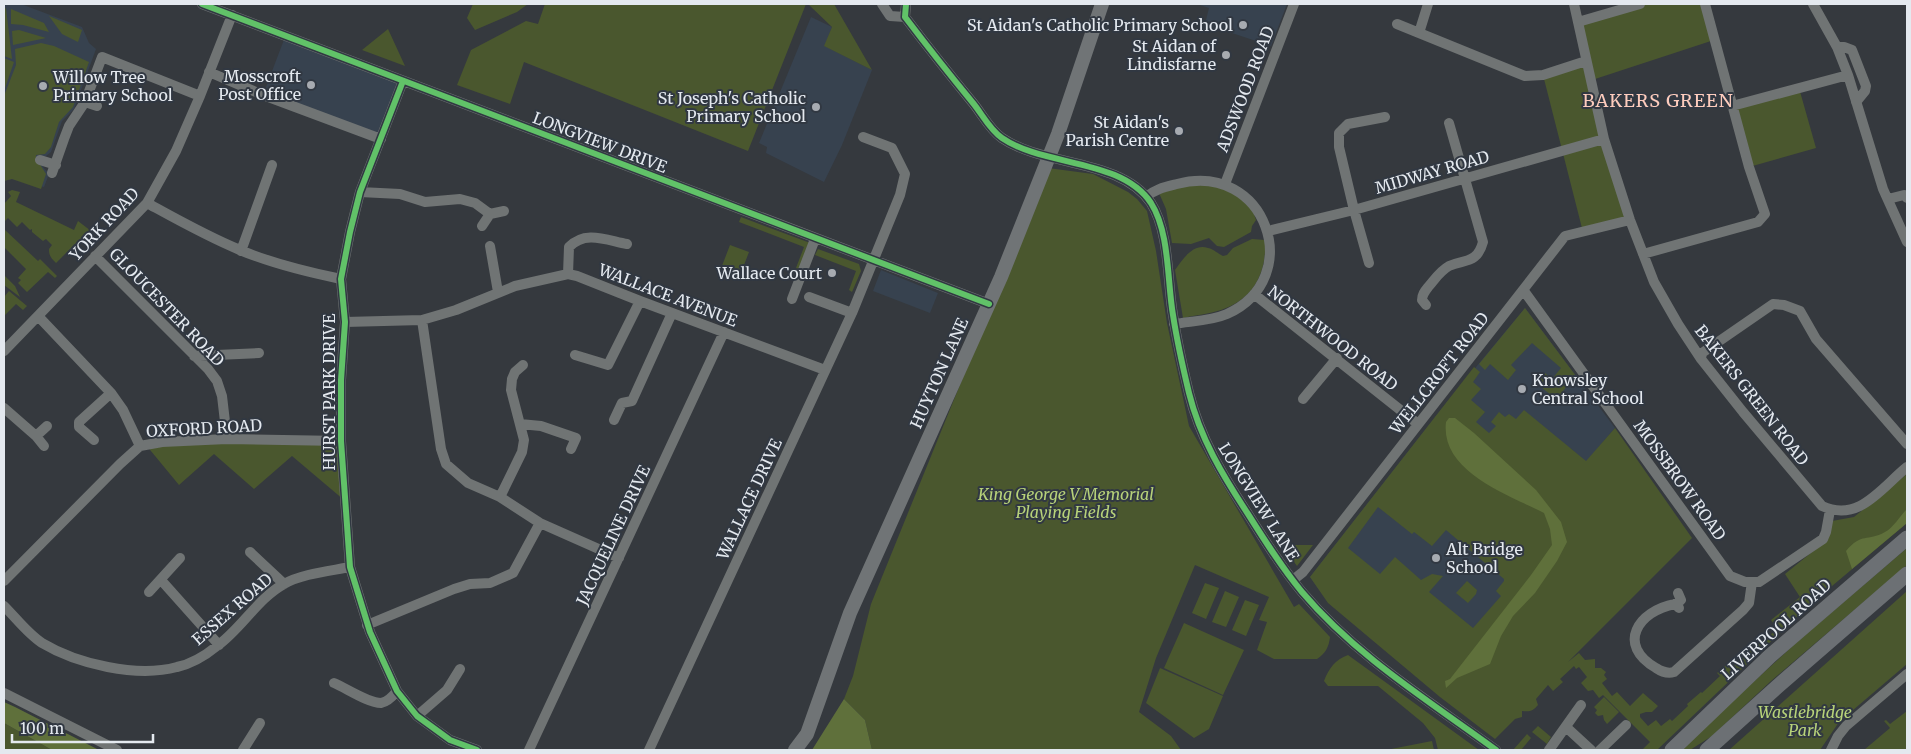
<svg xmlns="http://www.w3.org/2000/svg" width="1911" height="754" font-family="Merriweather,serif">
<rect width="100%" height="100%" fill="#35393e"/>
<path fill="#37424f" d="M4,4H21L82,27L89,43L96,49L74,109L62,121L51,152L46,156H40L43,167L49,174L44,187L12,179L4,181Z
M1197,4H1287L1271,46L1205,24L1209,8Z
M811,17L832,27L825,46L872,70L842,145L824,182L766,153L767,147L759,143Z
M285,37L403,81L381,139L263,95Z
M881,270L938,293L930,313L873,291Z
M1525,308L1615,428L1586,462L1570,448L1562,540L1477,649L1328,602L1310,577L1447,402Z"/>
<path fill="#4a572e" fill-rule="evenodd" d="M473,4H528L517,12L475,30L467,18Z
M545,4H806L748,151L524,62L510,104L457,85L471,50L526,21L538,24Z
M808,4H834L872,70L824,46L832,27Z
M1640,4H1705L1714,40L1592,80L1630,220L1583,232L1543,75L1586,61L1578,22Z
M6,8L12,59L4,56V9Z
M11,9L44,23L49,32L23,25L11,24Z
M49,16L82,30L78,42L62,34Z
M388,29L405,66L362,50Z
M19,30L46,38L13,45L12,31Z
M41,43L54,46L89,62L73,107L59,122L51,147L45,154L36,155V158L46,174L41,189L12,179L4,181V96L16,65L15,49Z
M4,58L14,62L4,91Z
M1799,88L1816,148L1749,167L1732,106Z
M1048,168L1093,174L1128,192L1137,199L1147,211L1156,251L1167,323L1189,426L1294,607L1299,604L1330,637C1329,647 1325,654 1317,659H1274L1257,650L1267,622L1259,620L1269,597L1195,565L1156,658L1139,712L1171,736L1181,750H872L865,720L844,699L853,676L871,604Z
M1195,183L1227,188L1252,208L1256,220L1252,226L1251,232L1224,247L1217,246L1209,238L1191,244L1172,243L1166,209L1159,193Z
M12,190L20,192L16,202L74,230L78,221L91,231L90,232L94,236L86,244L80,239L56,263C51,258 49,256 49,249L52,245L46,239L43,241L32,232V229L30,230L22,222L17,227L8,218L4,222V204L11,196L8,192Z
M741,217L813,244L801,270L796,268L804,247L739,222Z
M4,229L38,261L40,259L57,276L55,278L48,272L27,292L18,283L21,280L18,278L26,269L4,247Z
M1252,239L1265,240C1267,272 1254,299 1221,310C1209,314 1196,315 1183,318L1175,270C1183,259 1193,243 1208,248C1214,249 1218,254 1223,256L1227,255L1233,248Z
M730,245L749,252L739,278L720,271Z
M818,249L859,264L861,271L852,292L849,290L856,271L815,255Z
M4,275L15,286L20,297L4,285Z
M9,291L27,306L23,310L16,304L4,316V297Z
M1525,308L1576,376L1556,399L1536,383L1545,373L1552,379L1561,368L1532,343L1511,365L1516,370L1508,380L1490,364L1485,370L1479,364Z
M1474,367L1480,372L1473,382L1481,389L1471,400L1485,412L1476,422L1489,433L1496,426L1491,422L1499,412L1505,417L1509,414L1516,419L1524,410L1586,461L1615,428L1692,538L1568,662L1579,653L1585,660L1595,659V668H1601L1606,672L1604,675L1607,679L1602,683L1612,696L1617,692L1630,706L1643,693L1658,706L1652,712H1646L1640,714V717L1648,726L1656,720L1661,726L1670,719L1672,721L1688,706L1687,704L1701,692L1702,693L1720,676L1717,673L1730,662L1733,665L1750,651L1746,647L1751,642L1755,646L1774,632L1773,630L1776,627L1771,620L1800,597L1785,574L1828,539L1832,521L1854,517L1907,474V523L1807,607L1657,750H1642L1650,742L1603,695L1599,698L1593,690L1588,691L1581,683L1587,677L1579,667L1576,669L1574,666L1560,679L1563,682L1553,691L1548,685L1536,699L1538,705C1533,711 1530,712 1522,711V717L1515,719L1495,739L1440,697L1328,603L1310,577ZM1378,507L1412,534L1414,532L1432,546L1446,530L1504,579V581L1496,591L1501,596L1473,628L1429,592L1443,576L1432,574L1421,580L1395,557L1380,574L1348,548Z
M341,441L344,500L292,456L254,489L214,454L179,485L146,445Z
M1282,545H1313L1297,566Z
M1907,548V565L1771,681L1712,736L1690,750H1679L1796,643Z
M1467,581L1477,590L1476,594L1468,603L1456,593Z
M1205,583L1219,588L1206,619L1192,613Z
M1225,591L1239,597L1226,627L1212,622Z
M1907,591V664L1839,722L1820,750H1729Z
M1245,600L1259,605L1246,636L1232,630Z
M1184,623L1244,650L1223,695L1164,668Z
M1348,655L1479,750H1438L1435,738L1423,723L1378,686H1328L1324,681C1329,668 1335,660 1348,655Z
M1160,668L1223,696L1209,729L1194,738L1146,703Z
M1604,697L1619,712L1607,724L1604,720L1603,715L1598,716L1595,713L1597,710L1594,707Z
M1907,711V750H1864L1890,728L1884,721L1886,720L1890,724Z
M4,723L52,750H4Z
M1538,726L1551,737L1547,744L1532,732Z
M1527,734L1531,738L1521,750H1513Z
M1432,741L1434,750H1386Z"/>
<path fill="#5f703b" d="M1449,418H1455L1474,433L1536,490L1561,522L1567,542L1557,561L1535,593L1513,616L1501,636L1490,664L1457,678L1446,688L1445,681L1450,679L1531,575L1552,545L1550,529L1544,513C1509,495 1440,472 1446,422Z
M1907,509V523L1852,569L1846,551C1862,532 1867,542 1885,532C1893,528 1900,516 1907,509Z
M844,699L865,720L872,750H812Z
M4,702L15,707L99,750H52L4,723Z"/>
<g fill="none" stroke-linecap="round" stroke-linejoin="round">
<path stroke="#707474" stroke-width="10" d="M202,4L989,304
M882,4L890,16L905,17
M906,4L905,17C927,46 950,75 973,103C982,114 990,130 1002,138C1044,167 1121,158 1151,203C1170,233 1167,281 1173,315C1177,341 1183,368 1189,393C1200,438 1223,476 1248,514C1265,541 1282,568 1302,592C1356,656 1429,701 1496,750
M1574,4L1604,139L1630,220L1654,282L1678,324L1701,359L1743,412L1822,506C1859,523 1881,488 1907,467
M1813,4L1837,47L1848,75L1883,189L1907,242
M1578,22L1640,4
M1397,24L1525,76L1543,75L1586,61
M1419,33L1428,4
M1837,47H1844L1852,50L1866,86L1865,91L1856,102
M209,72L263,95L381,139
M403,81L360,192L350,232L341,279L345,322L341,380V441L350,567L370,632L397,691L417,716L450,740L477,750
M85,102L97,106
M1732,106L1848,75
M40,160L56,165
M52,173L64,139L69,126L85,102L102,57L200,96
M1225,184L1294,4
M360,192L400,194L425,202L460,199L475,203L490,214
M1146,197C1155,189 1165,187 1177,184C1266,160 1307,278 1227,314C1211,321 1192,321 1174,324
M1888,199L1904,195L1907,198
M147,203C178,220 208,237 240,250C273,264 307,272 341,279
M482,226L490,214L504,211
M1268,231L1354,210L1604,139
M490,246L498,292
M241,251L272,165
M1643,254L1758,222L1765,214L1749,167L1705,4
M95,256L208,369L217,381L222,396L227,439
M1369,263L1354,210L1339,147V133L1348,124L1385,117
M568,274L569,247C585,230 606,240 627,244
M1524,291L1730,576L1745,582H1759L1823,539L1826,532L1830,510
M1254,294L1418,424
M809,297L852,313
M792,299L815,239
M1426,305L1422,300C1422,294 1425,291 1429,286C1435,279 1440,271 1449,266C1465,259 1477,264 1483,242L1449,123
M38,316L111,393L123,410L140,446
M422,320L441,449L446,464L468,483L500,497L540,523L619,558
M345,322L422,320L456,310L515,286L568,274L577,276L640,301L825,370
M4,351L147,203L176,151L200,96L232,15
M575,355L608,365L640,301
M194,356L259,353
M1701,359L1702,353L1773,304L1784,305L1800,311L1816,339L1907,444
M1303,399L1337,358
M4,408L36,436L44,446
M614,420L622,403L632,401L672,313
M520,424L541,426L576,438L571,449
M36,436L47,426
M94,440L79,427V422L111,393
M500,497L522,452L524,440L511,390L512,379L515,372L523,365
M250,552L284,584
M161,580L219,645
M1293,580L1303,572L1565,236L1630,220
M4,581L120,464L140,446L162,442L227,439L341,441
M149,592L180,558
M1675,604L1681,600L1678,593
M4,606C16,618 28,634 42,643C77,664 137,678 177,667C191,664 206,655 217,646C241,629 258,598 284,584C301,574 330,571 350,567
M1679,608L1675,604C1638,611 1616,645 1656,668C1662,672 1667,674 1674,672L1743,610L1749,603L1752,582
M367,625L454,589L470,584L490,583L513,573L540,523
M334,683C346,688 368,703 381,703C388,702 393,696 397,691
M4,693L117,750
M417,716L447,690L460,669
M1566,727L1591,750
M243,750L260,723
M529,750L724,332
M649,750L852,313L900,195L905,174L892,148L863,137
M1549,750L1581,705
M1600,750L1626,725
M1831,750L1838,736L1846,726L1907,674"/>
<path stroke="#707476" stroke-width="14" d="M795,750L807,734L850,613L1001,277L1058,134L1102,4"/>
<path stroke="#6c7074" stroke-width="15" d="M1672,750L1770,656L1907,538
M1707,750L1778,686L1907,574"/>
<defs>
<path id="cycleway" d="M202,4L989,304
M906,4L905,17C927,46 950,75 973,103C982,114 990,130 1002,138C1044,167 1121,158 1151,203C1170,233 1167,281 1173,315C1177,341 1183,368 1189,393C1200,438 1223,476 1248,514C1265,541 1282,568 1302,592C1356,656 1429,701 1496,750
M403,81L360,192L350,232L341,279L345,322L341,380V441L350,567L370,632L397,691L417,716L450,740L477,750"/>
</defs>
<use href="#cycleway" stroke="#313842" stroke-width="9"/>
<use href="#cycleway" stroke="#61c268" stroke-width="6"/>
</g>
<g fill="#a7abb1" stroke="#313842" stroke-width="2">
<circle cx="1243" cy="25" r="5"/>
<circle cx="1226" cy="55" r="5"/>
<circle cx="311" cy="85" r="5"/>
<circle cx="43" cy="86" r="5"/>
<circle cx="816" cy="107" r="5"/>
<circle cx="1179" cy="131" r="5"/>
<circle cx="832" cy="273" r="5"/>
<circle cx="1522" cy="389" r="5"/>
<circle cx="1436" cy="558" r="5"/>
</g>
<g text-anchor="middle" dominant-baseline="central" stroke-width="4" stroke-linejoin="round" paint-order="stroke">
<g font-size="16" fill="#e4e9ef" stroke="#313842" text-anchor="end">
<text x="1233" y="25">St Aidan's Catholic Primary School</text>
<text x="1216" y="46">St Aidan of<tspan x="1216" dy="18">Lindisfarne</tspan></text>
<text x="301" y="76">Mosscroft<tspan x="301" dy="18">Post Office</tspan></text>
<text x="53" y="77" text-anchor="start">Willow Tree<tspan x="53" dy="18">Primary School</tspan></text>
<text x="806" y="98">St Joseph's Catholic<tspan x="806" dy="18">Primary School</tspan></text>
<text x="1169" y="122">St Aidan's<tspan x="1169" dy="18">Parish Centre</tspan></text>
<text x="822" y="273">Wallace Court</text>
<text x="1532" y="380" text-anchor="start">Knowsley<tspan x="1532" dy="18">Central School</tspan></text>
<text x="1446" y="549" text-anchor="start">Alt Bridge<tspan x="1446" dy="18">School</tspan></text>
</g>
<g font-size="16" fill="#e4e9ef" stroke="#313842">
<text transform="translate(1245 89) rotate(-69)">ADSWOOD ROAD</text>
<text transform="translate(600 142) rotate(21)">LONGVIEW DRIVE</text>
<text transform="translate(1432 172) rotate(-16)">MIDWAY ROAD</text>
<text transform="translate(104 224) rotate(-47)">YORK ROAD</text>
<text transform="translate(668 295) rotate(21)">WALLACE AVENUE</text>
<text transform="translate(167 307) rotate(46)">GLOUCESTER ROAD</text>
<text transform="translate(1333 338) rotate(38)">NORTHWOOD ROAD</text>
<text transform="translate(939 373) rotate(-66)">HUYTON LANE</text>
<text transform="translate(1439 373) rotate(-52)">WELLCROFT ROAD</text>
<text transform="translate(329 392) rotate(-90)">HURST PARK DRIVE</text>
<text transform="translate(1752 395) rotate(52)">BAKERS GREEN ROAD</text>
<text transform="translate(204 428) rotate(-3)">OXFORD ROAD</text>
<text transform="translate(1680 480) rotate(54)">MOSSBROW ROAD</text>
<text transform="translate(749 499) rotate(-65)">WALLACE DRIVE</text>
<text transform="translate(1259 502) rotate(58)">LONGVIEW LANE</text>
<text transform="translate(613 535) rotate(-65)">JACQUELINE DRIVE</text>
<text transform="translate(232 609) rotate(-41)">ESSEX ROAD</text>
<text transform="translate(1776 629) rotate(-42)">LIVERPOOL ROAD</text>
</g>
<g font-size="16" font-style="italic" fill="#b7d279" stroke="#313842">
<text x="1066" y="494">King George V Memorial<tspan x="1066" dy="18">Playing Fields</tspan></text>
<text x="1805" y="712">Wastlebridge<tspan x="1805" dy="18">Park</tspan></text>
</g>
<g font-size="18" letter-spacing="1" fill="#fdccbd" stroke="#313842">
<text x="1658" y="100">BAKERS GREEN</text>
</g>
</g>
<rect width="1911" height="754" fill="none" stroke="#e4e9ef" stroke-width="10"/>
<path d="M12 734v8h141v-8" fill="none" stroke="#e4e9ef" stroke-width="2.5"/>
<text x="20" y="734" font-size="15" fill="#e4e9ef" stroke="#313842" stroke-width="4" paint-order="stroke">100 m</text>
</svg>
